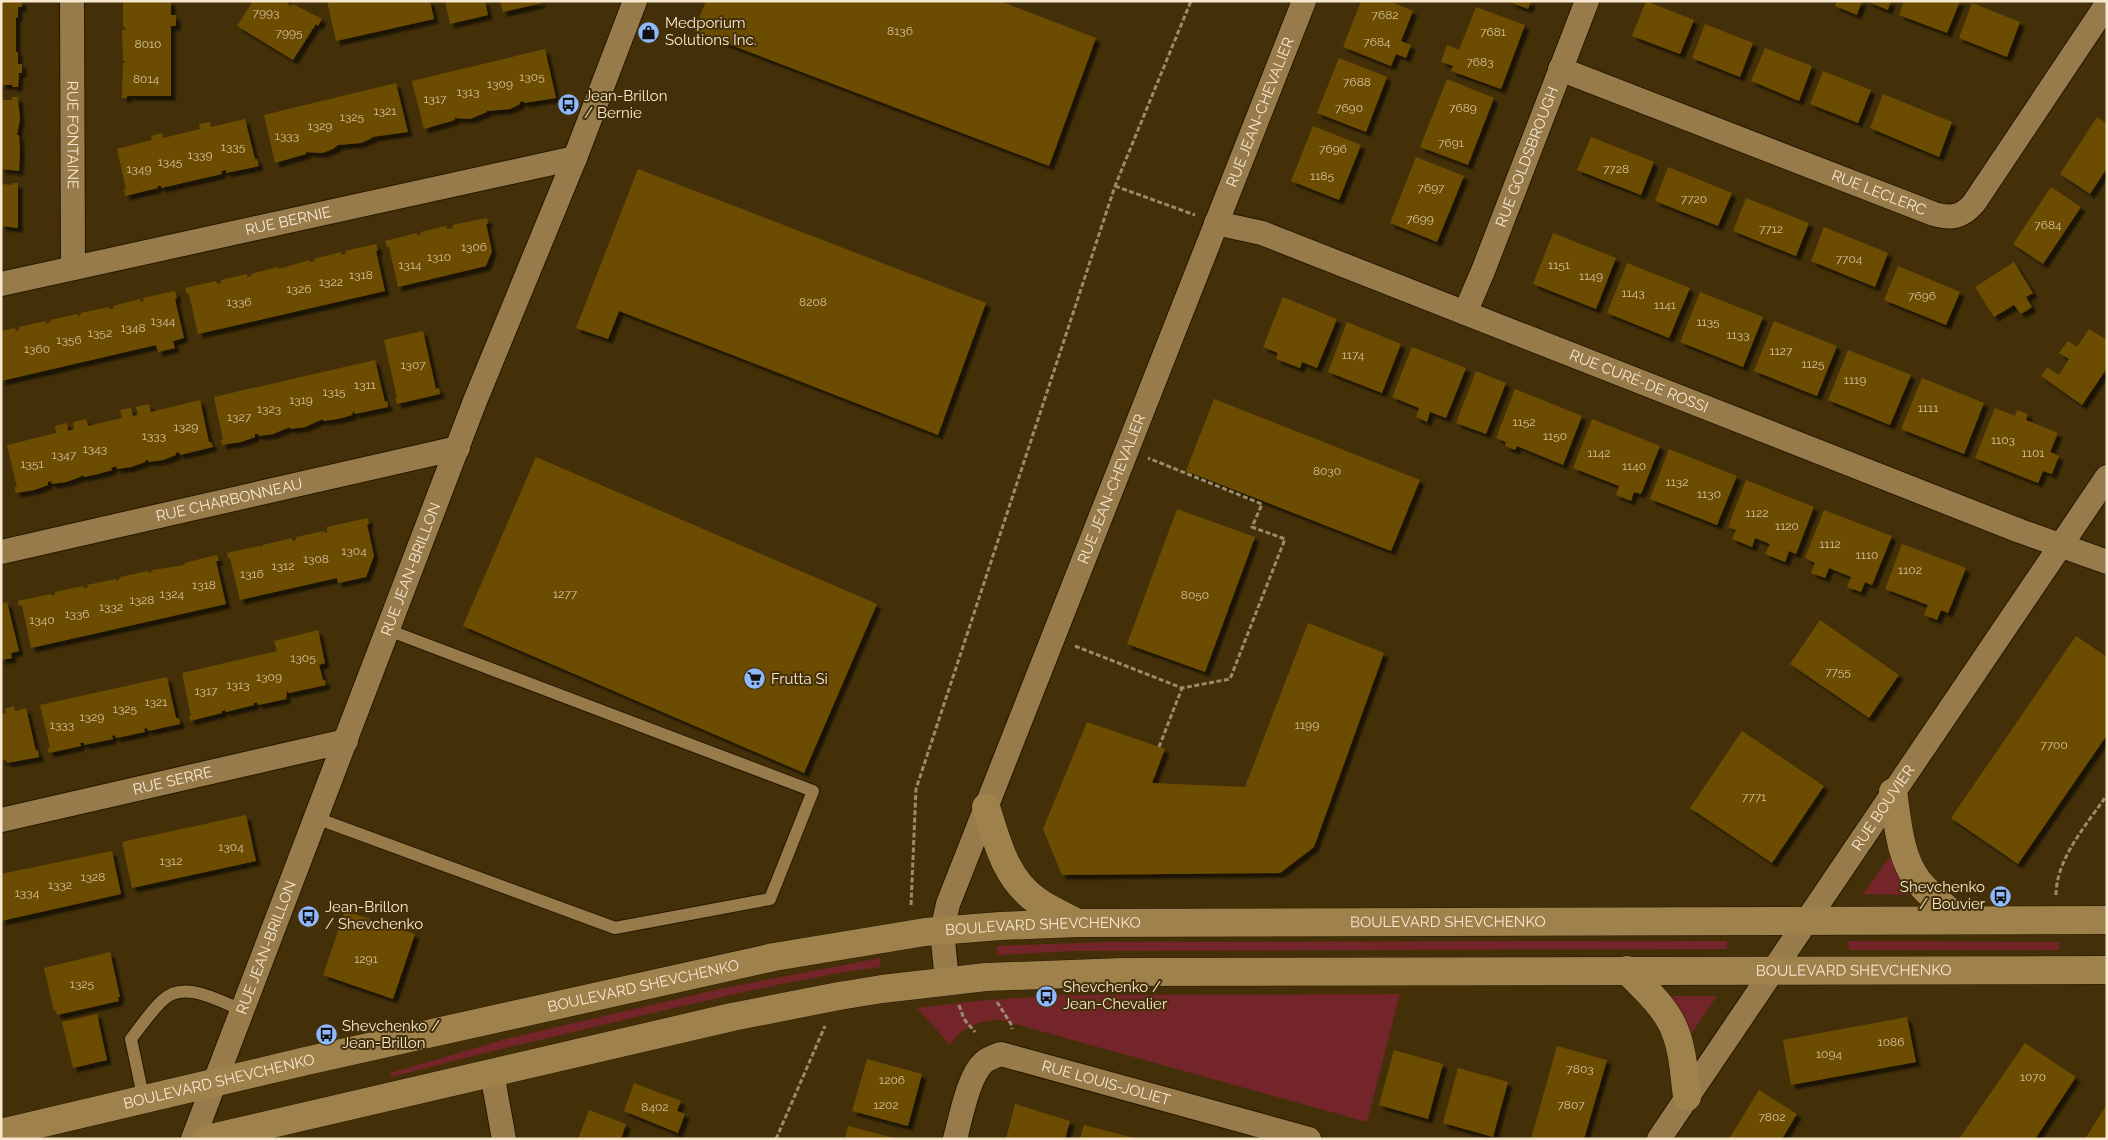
<svg xmlns="http://www.w3.org/2000/svg" width="2108" height="1140" font-family="Raleway,sans-serif">
<defs>
<filter id="shadow"><feDropShadow dx="4.5" dy="4.5" stdDeviation="1" flood-color="#0009"/></filter>
</defs>
<rect width="100%" height="100%" fill="#433009"/>
<path fill="#732529" d="M1891,855L1912,893L1907,895L1863,894Z
M1727,941V949L1073,951L997,955V946L1108,942Z
M1848,941L2056,942H2059V950H1849Z
M880,958V967C805,977 731,995 657,1012C568,1033 479,1054 391,1077L390,1073L506,1039L720,989Z
M1400,994L1367,1122L1001,1020C981,1019 960,1028 950,1045L917,1008L976,1001L1063,995Z
M1667,996H1717L1689,1037Z"/>
<path fill="#6c4d06" filter="url(#shadow)" d="M1,1H22V7H18V17L16,18V52H18V64H22V73H19L18,87H12L13,85H1Z
M123,1H171V15H176V26H171V96H127V98H122L123,63H125V61H123L122,30H125V28L123,26Z
M253,1H289L287,4L291,6L293,4L322,19L318,26L316,24L293,60L237,26Z
M327,1H430L434,19L336,41Z
M445,1H485L488,15L450,24Z
M500,1H541L542,3L503,12Z
M706,1H1000L1096,38L1049,166L694,31Z
M1361,1H1389L1413,11L1401,41L1411,45L1406,58L1396,54L1391,66L1343,47Z
M1507,1H1531L1528,9Z
M1646,1L1694,20L1680,54L1632,36Z
M1837,1H1862L1857,15L1835,6Z
M1866,1H1891L1888,10Z
M1904,1H1960L1947,33L1899,15Z
M1972,3L2020,22L2007,57L1959,38Z
M1476,7L1525,25L1501,89L1451,71L1453,66L1441,62L1447,45L1459,50Z
M1705,24L1753,43L1740,77L1692,58Z
M1765,48L1812,66L1799,101L1751,81Z
M545,49L556,98L524,103V101L520,102V104L510,109L487,111V112L470,119L454,118L455,120L424,129L412,81Z
M1339,58L1387,77L1366,132L1317,113Z
M1823,71L1871,90L1858,123L1810,104Z
M1447,79L1494,98L1468,165L1420,147Z
M396,83L408,132L372,137V138L361,143L338,145L333,149L322,153L306,152V154L275,163L264,115Z
M1883,94L1952,122L1939,157L1870,128Z
M12,97H18L20,119L17,135H19L20,150L19,171L1,169V100H12Z
M2097,117L2107,124V168L2090,194L2060,174Z
M245,119L255,159H257L259,166L226,173V170L221,171L222,174L161,188V186H157L158,188L125,196L124,189H126L117,149L152,140L151,136L162,133L163,138L200,129L199,124L210,122L211,127Z
M1313,126L1361,145L1339,200L1291,181Z
M1591,137L1654,162L1641,195L1577,170Z
M1416,157L1464,176L1437,242L1390,223Z
M1668,167L1732,193L1718,226L1655,201Z
M638,169L986,303L938,435L619,311L608,339L576,328Z
M12,183H18V228L1,226V184L13,185Z
M2051,187L2081,207L2043,264L2013,244Z
M1746,198L1809,223L1796,256L1733,231Z
M487,218L488,223L486,224L492,251L486,266L398,287L389,247H387L385,241L417,233V236L421,234V232L446,226L447,229L453,228L452,225Z
M1824,227L1888,253L1875,287L1811,261Z
M1553,233L1616,258L1596,309L1533,284Z
M376,244L378,251H376L385,291L198,334L189,294H187L185,288L216,281L217,284L221,283V280L247,274V277L252,276L251,274L278,267L279,269L309,260L310,262H312L315,261L314,259L341,252V255L346,254L345,251Z
M2014,262L2033,293L2026,297L2032,307L2021,314L2014,305L1994,317L1975,287Z
M1627,263L1690,288L1669,338L1607,313Z
M1898,266L1960,292L1946,325L1884,300Z
M175,291L177,298L175,299L184,338L173,341L175,348L158,352L156,345L1,381V331L15,328L16,331L19,330V327L46,321V324L51,322L50,320L78,314V316H80L81,313L108,307L109,309H111L114,308L113,306L140,299L141,302L144,301L143,298Z
M1700,292L1763,317L1743,367L1680,342Z
M1283,297L1337,319L1317,368L1302,362L1300,368L1276,359L1278,353L1263,347Z
M1774,321L1837,346L1817,396L1754,371Z
M1347,322L1401,344L1382,393L1328,372Z
M2089,329L2107,340V368L2082,405L2041,376L2047,367L2059,375L2069,359L2059,353L2068,341L2077,347Z
M423,331L436,389L439,388L440,394L397,404L395,398H397L384,340Z
M1412,347L1466,368L1446,418L1430,412L1427,422L1416,417L1419,408L1392,397Z
M1848,350L1911,375L1890,425L1828,400Z
M375,360L385,402L387,401L388,407L355,414L354,411L353,412L352,415L338,419L323,421V419L305,427L290,429V427L273,434L259,436L258,434H255V437L241,442L222,445L221,440L223,439L214,397Z
M1476,371L1506,383L1486,434L1456,423Z
M1922,378L1984,403L1964,454L1901,429Z
M1515,389L1582,416L1563,465L1517,446L1515,450L1505,446L1506,442L1496,438Z
M1214,399L1420,480L1391,551L1186,471Z
M200,400L209,442H211L213,447L180,455L179,452L176,453V455L163,460L148,462V460H146L145,462L131,467L117,469L116,466L111,468L112,470L98,474L84,477L82,475L80,477L66,482L52,484L51,481L48,482V485L34,490L16,493L14,487H17L7,445L56,433L55,426L67,423L68,431L74,429L73,422L86,419L88,426L122,418L120,410L131,408L133,416L138,415L136,407L149,404L151,412Z
M1995,408L2015,416L2017,410L2028,414L2026,420L2058,433L2050,452L2059,456L2052,474L2043,471L2038,483L1975,458Z
M1592,419L1660,446L1641,494L1634,492L1631,501L1616,495L1619,486L1573,468Z
M1669,449L1737,476L1717,525L1650,499Z
M536,457L877,604L804,773L463,626Z
M1746,480L1814,507L1796,554L1789,551L1785,562L1765,554L1770,544L1755,538L1752,547L1732,539L1736,530L1728,527Z
M1177,509L1255,537L1205,672L1127,644Z
M1824,510L1892,536L1872,585L1865,582L1861,592L1847,587L1851,577L1829,568L1825,578L1811,573L1815,563L1805,558Z
M368,518L369,524H367L374,556L366,577L338,583L337,578L240,600L230,558H228L227,553L259,546L262,547L263,545L292,538V541L296,540V537L324,531L325,533H327V527Z
M1902,544L1966,568L1948,613L1941,610L1937,620L1924,615L1928,605L1885,589Z
M217,555L219,561H216L226,604L31,648L22,605L19,606L18,601L51,594V596L55,595V592L83,586L84,588H86L88,587L87,585L116,579V581L119,580L120,577L148,571V573L152,572V570L185,565L184,563Z
M7,602L19,651L11,653L12,658L1,660V604Z
M1820,620L1899,675L1869,718L1790,664Z
M1308,623L1384,653L1314,847L1280,873L1062,875L1043,829L1087,722L1165,749L1152,783L1245,787Z
M318,630L325,663L319,665L323,680H325L326,685L289,693L287,691L286,699L258,705L257,702L254,703V705L226,712L225,710L222,711V713L190,721L189,716H191L182,673L277,651L274,641Z
M2076,636L2107,657V735L2018,864L1951,818Z
M167,677L176,718H179L180,724L148,731L147,728L144,729L145,732L116,738L115,735L112,736L113,739L84,745V743H80L81,746L49,753L47,748L50,747L40,705Z
M14,706L15,711L26,708L36,751L38,750L39,757L7,763L6,760L1,761V714L6,713L5,709Z
M1742,731L1824,786L1772,863L1690,808Z
M246,815L256,861L132,888L122,842Z
M112,851L121,894L1,921V874Z
M345,911L415,934L393,999L323,975Z
M110,952L120,997H118L119,1001L57,1015L56,1010L54,1011L44,968Z
M97,1014L107,1060L73,1068L62,1022Z
M1907,1017L1916,1062L1791,1085L1783,1040Z
M2025,1043L2076,1077L2035,1139H1959Z
M1557,1046L1607,1060L1584,1139H1531Z
M1394,1050L1443,1064L1428,1119L1379,1105Z
M867,1059L922,1074L908,1126L852,1111Z
M1458,1068L1508,1082L1493,1137L1443,1123Z
M634,1083L681,1101L677,1111L685,1114L678,1133L624,1111Z
M1759,1090L1797,1114L1782,1139H1729Z
M1015,1104L1070,1121L1065,1139H1006Z
M2107,1104V1139H2085Z
M589,1110L626,1124L621,1139H578Z
M1084,1125L1134,1138V1139H1080Z
M848,1126L894,1138V1139H845Z"/>
<g fill="none" stroke-linecap="round" stroke-linejoin="round">
<defs>
<path id="lane" d="M316,818L615,928L770,899L813,791L388,630
M144,1101L131,1039C141,1026 151,1011 163,1000C184,979 221,1002 242,1010"/>
<g id="street">
<path id="s1" d="M72,1L73,268"/>
<path id="s2" d="M1560,69L1934,214C1952,219 1962,217 1974,203L2107,4"/>
<path id="s3" d="M1216,223L1262,233L2020,531L2107,562"/>
<path id="s4" d="M1,284L575,158"/>
<path id="s5" d="M1465,313L1483,271L1587,1"/>
<path id="s6" d="M1,552L458,448"/>
<path id="s7" d="M1,820L346,741"/>
<path id="s8" d="M947,981L942,931L948,904L1304,1"/>
<path d="M492,1073L504,1139"/>
<path id="s9" d="M193,1139L475,401L575,158L635,1"/>
<path id="s10" d="M955,1139C961,1118 968,1076 984,1062C989,1058 995,1056 1001,1054L1309,1139"/>
<path id="s11" d="M1659,1139L2107,477"/>
</g>
<g id="secondary">
<path d="M1893,792C1898,822 1899,856 1918,881C1930,896 1946,908 1960,920"/>
<path d="M986,807C997,841 1005,878 1036,900C1048,909 1063,915 1076,922"/>
<path d="M1627,970C1642,987 1662,1003 1672,1024C1683,1046 1684,1074 1687,1097"/>
<path id="s12" d="M1,1133L306,1061L774,957L925,932L1000,926L1078,923L2107,920"/>
<path id="s13" d="M207,1139L732,1017L839,996L882,989L986,977L1123,972L2107,970"/>
</g>
</defs>
<use href="#lane" stroke="#251801" stroke-width="14"/>
<use href="#street" stroke="#251801" stroke-width="26"/>
<use href="#secondary" stroke="#251801" stroke-width="29"/>
<path stroke="#9c8b6b" stroke-width="3" stroke-dasharray="5 2.5" stroke-linecap="butt" d="M1115,186L1195,215
M1075,646L1182,688L1230,679L1285,539L1252,527L1262,504L1148,458
M1159,747L1182,688
M2056,895C2056,859 2087,824 2107,795
M911,905L916,789L1115,186L1191,1
M997,1002L1011,1024L1012,1029
M959,1005L964,1019L975,1032
M776,1139L825,1026"/>
<use href="#lane" stroke="#977b4b" stroke-width="12"/>
<use href="#street" stroke="#977b4b" stroke-width="24"/>
<use href="#secondary" stroke="#9f814c" stroke-width="28"/>
</g>
<defs>
<symbol id="shop-disc" viewBox="-11 -11 22 22"><circle r="9.5" fill="#90b8fd" stroke="#433009"/><path d="M-5-2.5h2.3a2.7 3.5 0 0 1 5.4 0H5L5.5 6h-11ZM-1.5-2.5h3a1.5 2.3 0 0 0-3 0Z" fill="#111"/></symbol>
<symbol id="bus-disc" viewBox="-11 -11 22 22"><circle r="9.5" fill="#90b8fd" stroke="#433009"/><path d="M-5-6H5V4H4V6H2V4H-2V6H-4V4H-5ZM-3.5-4V0h7V-4ZM-3.5 1.2v1.5H-2V1.2ZM2 1.2v1.5H3.5V1.2Z" fill="#111"/></symbol>
<symbol id="supermarket-disc" viewBox="-11 -11 22 22"><circle r="9.5" fill="#90b8fd" stroke="#433009"/><path d="M-6-5.5h2.5l.6 2H6L4.5 2H-2.5L-4.4-4H-6ZM-1.5 3.2a1.3 1.3 0 1 0 .1 0ZM3 3.2a1.3 1.3 0 1 0 .1 0Z" fill="#111"/></symbol>
</defs>
<g fill-rule="evenodd">
<use href="#shop-disc" x="636" y="20" width="25" height="25"/>
<use href="#bus-disc" x="556" y="92" width="25" height="25"/>
<use href="#supermarket-disc" x="742" y="666" width="25" height="25"/>
<use href="#bus-disc" x="1988" y="884" width="25" height="25"/>
<use href="#bus-disc" x="296" y="904" width="25" height="25"/>
<use href="#bus-disc" x="1034" y="984" width="25" height="25"/>
<use href="#bus-disc" x="314" y="1022" width="25" height="25"/>
</g>
<g text-anchor="middle" dominant-baseline="central" stroke-width="4" stroke-linejoin="round" paint-order="stroke">
<g font-size="12" fill="#d4c19d">
<text x="266" y="13">7993</text>
<text x="1385" y="15">7682</text>
<text x="900" y="31">8136</text>
<text x="1493" y="32">7681</text>
<text x="289" y="33">7995</text>
<text x="1377" y="42">7684</text>
<text x="148" y="44">8010</text>
<text x="1480" y="62">7683</text>
<text x="532" y="77">1305</text>
<text x="146" y="79">8014</text>
<text x="1357" y="82">7688</text>
<text x="500" y="84">1309</text>
<text x="468" y="92">1313</text>
<text x="435" y="99">1317</text>
<text x="1349" y="108">7690</text>
<text x="1463" y="108">7689</text>
<text x="385" y="111">1321</text>
<text x="352" y="117">1325</text>
<text x="320" y="126">1329</text>
<text x="287" y="136">1333</text>
<text x="1451" y="143">7691</text>
<text x="233" y="147">1335</text>
<text x="1333" y="149">7696</text>
<text x="200" y="155">1339</text>
<text x="170" y="162">1345</text>
<text x="139" y="169">1349</text>
<text x="1616" y="169">7728</text>
<text x="1322" y="176">1185</text>
<text x="1431" y="188">7697</text>
<text x="1694" y="199">7720</text>
<text x="1420" y="219">7699</text>
<text x="2048" y="225">7684</text>
<text x="1771" y="229">7712</text>
<text x="474" y="247">1306</text>
<text x="439" y="257">1310</text>
<text x="1849" y="259">7704</text>
<text x="410" y="265">1314</text>
<text x="1559" y="265">1151</text>
<text x="361" y="275">1318</text>
<text x="1591" y="276">1149</text>
<text x="331" y="282">1322</text>
<text x="299" y="289">1326</text>
<text x="1633" y="293">1143</text>
<text x="1922" y="296">7696</text>
<text x="239" y="302">1336</text>
<text x="813" y="302">8208</text>
<text x="1665" y="305">1141</text>
<text x="163" y="321">1344</text>
<text x="1708" y="322">1135</text>
<text x="133" y="328">1348</text>
<text x="100" y="333">1352</text>
<text x="1738" y="335">1133</text>
<text x="69" y="340">1356</text>
<text x="37" y="349">1360</text>
<text x="1781" y="351">1127</text>
<text x="1353" y="355">1174</text>
<text x="1813" y="364">1125</text>
<text x="413" y="365">1307</text>
<text x="1855" y="380">1119</text>
<text x="365" y="385">1311</text>
<text x="334" y="392">1315</text>
<text x="301" y="400">1319</text>
<text x="1928" y="408">1111</text>
<text x="269" y="409">1323</text>
<text x="239" y="417">1327</text>
<text x="1524" y="422">1152</text>
<text x="186" y="427">1329</text>
<text x="154" y="436">1333</text>
<text x="1555" y="436">1150</text>
<text x="2003" y="440">1103</text>
<text x="95" y="449">1343</text>
<text x="1599" y="453">1142</text>
<text x="2033" y="453">1101</text>
<text x="64" y="455">1347</text>
<text x="32" y="464">1351</text>
<text x="1634" y="466">1140</text>
<text x="1327" y="471">8030</text>
<text x="1677" y="482">1132</text>
<text x="1709" y="494">1130</text>
<text x="1757" y="513">1122</text>
<text x="1787" y="526">1120</text>
<text x="1830" y="544">1112</text>
<text x="354" y="551">1304</text>
<text x="1867" y="555">1110</text>
<text x="316" y="559">1308</text>
<text x="283" y="566">1312</text>
<text x="1910" y="570">1102</text>
<text x="252" y="574">1316</text>
<text x="204" y="585">1318</text>
<text x="172" y="594">1324</text>
<text x="565" y="594">1277</text>
<text x="1195" y="595">8050</text>
<text x="142" y="600">1328</text>
<text x="111" y="607">1332</text>
<text x="77" y="614">1336</text>
<text x="42" y="620">1340</text>
<text x="303" y="658">1305</text>
<text x="1838" y="672">7755</text>
<text x="269" y="677">1309</text>
<text x="238" y="685">1313</text>
<text x="206" y="691">1317</text>
<text x="156" y="702">1321</text>
<text x="125" y="709">1325</text>
<text x="92" y="717">1329</text>
<text x="62" y="725">1333</text>
<text x="1307" y="725">1199</text>
<text x="2054" y="745">7700</text>
<text x="1754" y="797">7771</text>
<text x="231" y="847">1304</text>
<text x="171" y="861">1312</text>
<text x="93" y="877">1328</text>
<text x="60" y="885">1332</text>
<text x="27" y="893">1334</text>
<text x="366" y="959">1291</text>
<text x="82" y="984">1325</text>
<text x="1891" y="1042">1086</text>
<text x="1829" y="1054">1094</text>
<text x="1580" y="1069">7803</text>
<text x="2033" y="1077">1070</text>
<text x="892" y="1080">1206</text>
<text x="886" y="1105">1202</text>
<text x="1571" y="1105">7807</text>
<text x="655" y="1107">8402</text>
<text x="1772" y="1117">7802</text>
</g>
<g font-size="15" fill="#f7e8cf" stroke="#433009" text-anchor="start">
<text x="665" y="23">Medporium<tspan x="665" dy="17">Solutions Inc.</tspan></text>
<text x="584" y="96">Jean-Brillon<tspan x="584" dy="17">/ Bernie</tspan></text>
<text x="771" y="679">Frutta Si</text>
<text x="1985" y="887" text-anchor="end">Shevchenko<tspan x="1985" dy="17">/ Bouvier</tspan></text>
<text x="325" y="907">Jean-Brillon<tspan x="325" dy="17">/ Shevchenko</tspan></text>
<text x="1063" y="987">Shevchenko /<tspan x="1063" dy="17">Jean-Chevalier</tspan></text>
<text x="342" y="1026">Shevchenko /<tspan x="342" dy="17">Jean-Brillon</tspan></text>
</g>
<g font-size="15" fill="#f7e8cf" stroke="#433009">
<text stroke="none"><textPath href="#s8" startOffset="929">RUE JEAN-CHEVALIER</textPath></text>
<text stroke="none"><textPath href="#s1" startOffset="134">RUE FONTAINE</textPath></text>
<text stroke="none"><textPath href="#s5" startOffset="168">RUE GOLDSBROUGH</textPath></text>
<text stroke="none"><textPath href="#s2" startOffset="342">RUE LECLERC</textPath></text>
<text stroke="none"><textPath href="#s4" startOffset="294">RUE BERNIE</textPath></text>
<text stroke="none"><textPath href="#s3" startOffset="452">RUE CURÉ-DE ROSSI</textPath></text>
<text stroke="none"><textPath href="#s8" startOffset="524">RUE JEAN-CHEVALIER</textPath></text>
<text stroke="none"><textPath href="#s6" startOffset="234">RUE CHARBONNEAU</textPath></text>
<text stroke="none"><textPath href="#s9" startOffset="610">RUE JEAN-BRILLON</textPath></text>
<text stroke="none"><textPath href="#s7" startOffset="176">RUE SERRE</textPath></text>
<text stroke="none"><textPath href="#s11" startOffset="400">RUE BOUVIER</textPath></text>
<text stroke="none"><textPath href="#s12" startOffset="1469">BOULEVARD SHEVCHENKO</textPath></text>
<text stroke="none"><textPath href="#s12" startOffset="1064">BOULEVARD SHEVCHENKO</textPath></text>
<text stroke="none"><textPath href="#s9" startOffset="205">RUE JEAN-BRILLON</textPath></text>
<text stroke="none"><textPath href="#s13" startOffset="1664">BOULEVARD SHEVCHENKO</textPath></text>
<text stroke="none"><textPath href="#s12" startOffset="659">BOULEVARD SHEVCHENKO</textPath></text>
<text stroke="none"><textPath href="#s12" startOffset="224">BOULEVARD SHEVCHENKO</textPath></text>
<text stroke="none"><textPath href="#s10" startOffset="211">RUE LOUIS-JOLIET</textPath></text>
</g>
</g>
<rect width="2108" height="1140" fill="none" stroke="#f7e8cf" stroke-width="5"/>
</svg>
